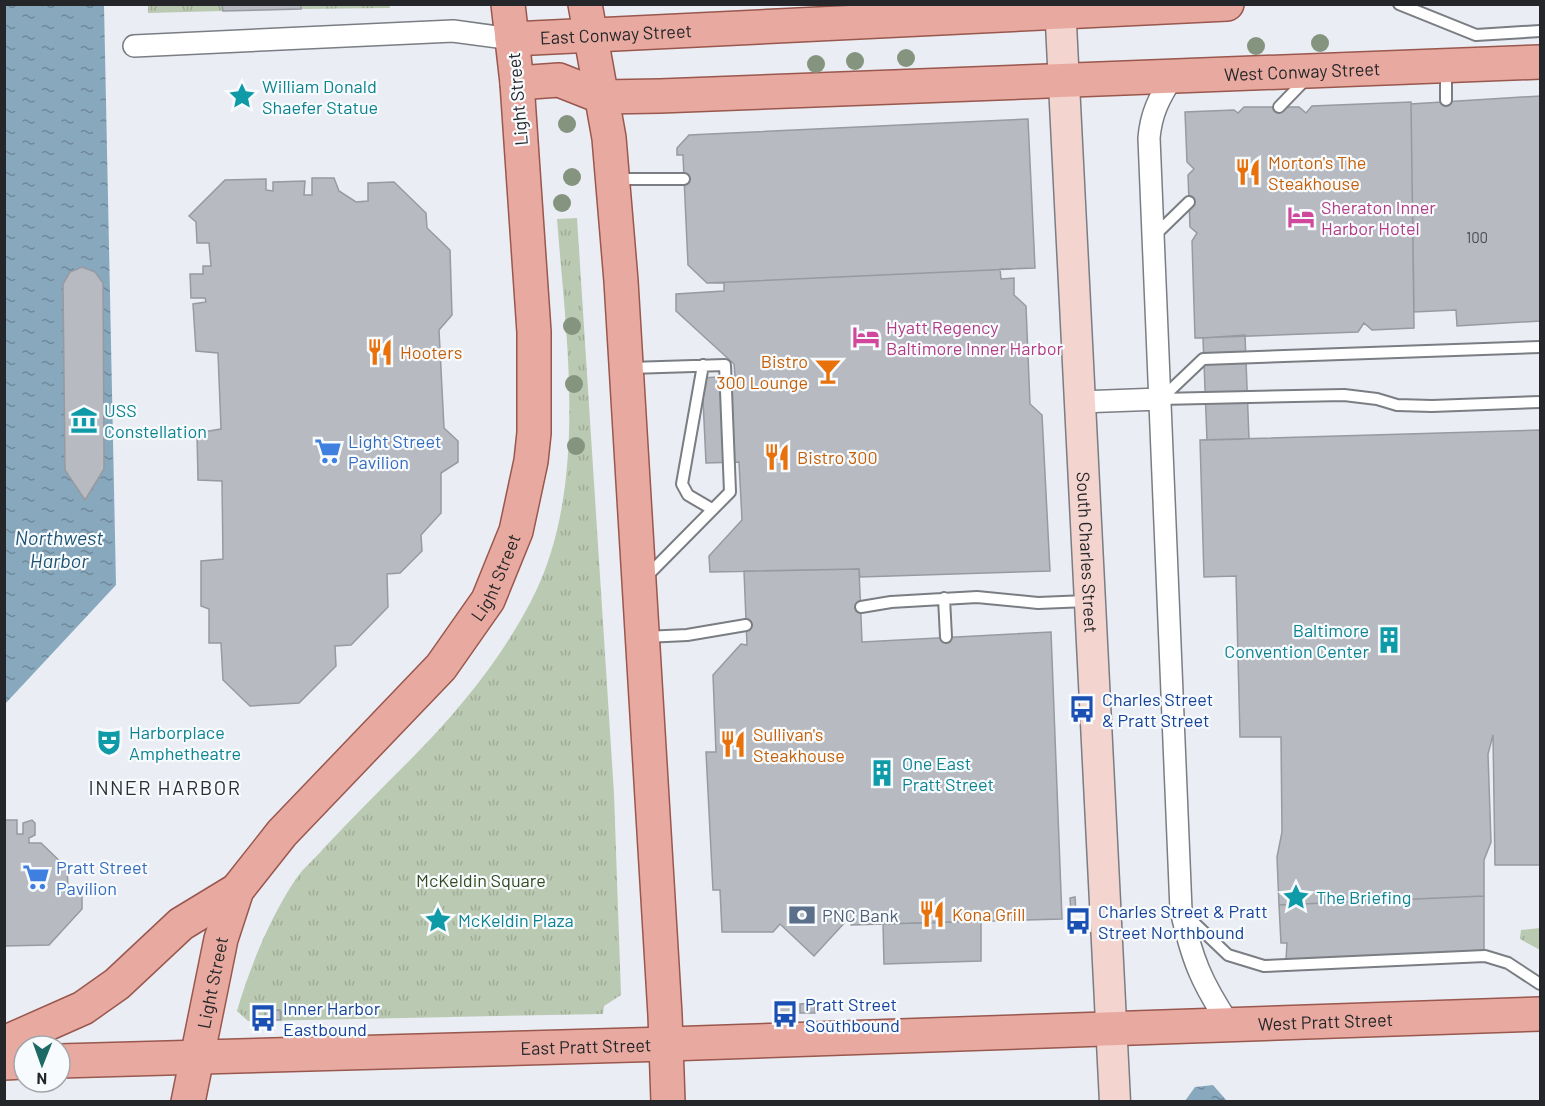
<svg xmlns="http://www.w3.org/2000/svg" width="1545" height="1106" font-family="Barlow,sans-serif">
<defs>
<pattern id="grass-tufts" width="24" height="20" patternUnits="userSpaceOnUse" patternTransform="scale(1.5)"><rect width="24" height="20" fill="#bac9b1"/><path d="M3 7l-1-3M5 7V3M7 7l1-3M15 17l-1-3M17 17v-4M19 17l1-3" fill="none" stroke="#a0ac98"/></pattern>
<pattern id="water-ripples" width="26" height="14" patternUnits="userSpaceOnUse" patternTransform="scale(1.5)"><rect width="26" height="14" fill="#88a8bd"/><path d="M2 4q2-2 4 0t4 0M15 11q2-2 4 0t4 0" fill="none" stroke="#6f899a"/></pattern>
</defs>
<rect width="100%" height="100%" fill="#eaedf4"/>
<path fill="url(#grass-tufts)" d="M389,4L390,8L301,9V5Z
M148,5H222L223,11L148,13Z
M577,218L614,794L621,995L604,1006L603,1014L248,1021L237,1011C249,969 271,915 296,879C303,868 315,859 323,849C352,818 382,788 412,758C461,708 505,655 536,591C588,481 566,336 557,219Z
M1540,928V950L1520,939L1521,930Z"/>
<path fill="url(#water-ripples)" d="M5,5H104L116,585L5,704Z
M1213,1085L1227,1101H1185L1195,1087Z"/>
<path fill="#b7bbc1" stroke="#979aa0" stroke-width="1.5" d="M222,4H301V9L223,11Z
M1540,96V321L1457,326L1456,310L1414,312L1411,104Z
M1411,102L1414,328L1372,330L1364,323L1358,332L1195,338L1192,241L1197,233L1190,227L1188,175L1194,169L1187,162L1185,112L1234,110L1238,113L1244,107H1299L1306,113L1312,106Z
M1028,119L1035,268L707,283L688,265L683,155H677V148L689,135Z
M1028,119L1035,268L1000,269L1001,279L1014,278V295L1026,306L1030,404L1042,415L1050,571L860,577L859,569L710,572L709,556L742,520L739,462L706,463L702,378L735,376L734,364L676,311V294L724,291V283H707L688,265L683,155H677V148L689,135Z
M312,178H334L339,191L356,202L368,201V183L394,182L426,213L427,228L450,250L452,315L439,330L444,428L458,441V462L441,473V513L421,535L422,551L400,573L387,574L388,607L351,645L335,646L336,666L299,703L250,706L223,680L221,643H209V609L201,606V561L223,559L222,481L198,480L197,433L221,429L218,353L196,351L193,304L206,302L205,298H191L190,274H203V266H211L209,243H197L196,222L189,216L225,180L266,179V190L273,191V182L305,181L304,195H312Z
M82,267L95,272L103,283L104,461V469L85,500L65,470L63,284L70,272Z
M1245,335L1249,439L1207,440L1203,338Z
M1540,430V865H1495L1493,735L1488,754L1491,842L1484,860V896L1279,905L1277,857L1282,832L1281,737H1240L1236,576L1204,577L1200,440Z
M859,569L862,642L1051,632L1062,919L851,925V919H848L814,956L780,924L773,932H722L720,890H713L706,752H716L713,675L741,644L747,645L744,571Z
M4,820H17V834H23V823L32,820L35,823V835L29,838V843H41L67,868L68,886H82V909L49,945L4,946Z
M1484,896V952L1286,960L1287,943H1281L1279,905Z
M1075,897L1076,913H1071L1070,898Z
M981,921V961L884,964L883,924Z
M815,1003V1013H800V1004Z
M776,1005H792V1014H777Z
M280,1010L281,1020H265V1011Z"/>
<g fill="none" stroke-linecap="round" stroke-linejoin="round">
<defs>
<path id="lane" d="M1399,4L1476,35L1540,31
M1446,69V100
M1279,107L1306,79
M615,179H684
M1153,237L1189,202
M703,365L682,484L688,495L712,509
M630,368L725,365L730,492L646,577
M1160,399L1344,395L1377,399L1397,405L1432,406L1540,402
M1161,399L1203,359L1540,347
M944,598L946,637
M861,607L891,602L977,597L1038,603L1087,601
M645,637L687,635L746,625
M1186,915L1228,955L1264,966L1485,956L1508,963L1540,984"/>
<path id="street" d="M134,46L453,31L512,39
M1172,78C1159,98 1151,114 1149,138L1181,910C1192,959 1201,982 1229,1024
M1080,402L1160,399"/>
<g id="secondary">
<path id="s1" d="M1060,4L1115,1102"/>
</g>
<g id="primary">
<path d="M585,4L609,138L621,281L665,1015L668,1102"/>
<path id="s2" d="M512,39L1227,4"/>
<path id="s3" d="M517,83L559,80L602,97L660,96L1540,62"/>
<path d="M4,1043L83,1008L117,984L181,924L237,890"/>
<path id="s4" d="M60,1061L667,1044L1540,1014"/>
<path d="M4,1063L24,1062"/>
<path id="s5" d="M188,1102L221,939L237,890L282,833L441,667L488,600L516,531L531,461L534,433V332L517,83L508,4"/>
</g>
</defs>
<use href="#lane" stroke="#7a7d82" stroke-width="14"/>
<use href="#street" stroke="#7a7d82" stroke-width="24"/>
<use href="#secondary" stroke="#7a7d82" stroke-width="33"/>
<use href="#primary" stroke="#99574d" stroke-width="36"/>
<use href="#lane" stroke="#fff" stroke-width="10"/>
<use href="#street" stroke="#fff" stroke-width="21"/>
<use href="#secondary" stroke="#f3d4cf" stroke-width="30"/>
<use href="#primary" stroke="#e8aaa0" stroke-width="33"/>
</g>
<g fill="#84947e">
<circle cx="1320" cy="43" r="9"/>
<circle cx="1256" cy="46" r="9"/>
<circle cx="906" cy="58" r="9"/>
<circle cx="855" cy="61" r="9"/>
<circle cx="816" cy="64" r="9"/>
<circle cx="567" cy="124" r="9"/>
<circle cx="572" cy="177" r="9"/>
<circle cx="562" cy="203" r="9"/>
<circle cx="572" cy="326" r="9"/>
<circle cx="574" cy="384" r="9"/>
<circle cx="576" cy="446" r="9"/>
</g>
<defs>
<symbol id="sight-bare" viewBox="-9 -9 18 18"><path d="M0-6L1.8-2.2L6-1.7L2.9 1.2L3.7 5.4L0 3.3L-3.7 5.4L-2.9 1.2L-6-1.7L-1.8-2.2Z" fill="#0f9aa8" stroke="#f8fbfe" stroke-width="2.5" paint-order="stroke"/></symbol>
<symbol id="restaurant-bare" viewBox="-9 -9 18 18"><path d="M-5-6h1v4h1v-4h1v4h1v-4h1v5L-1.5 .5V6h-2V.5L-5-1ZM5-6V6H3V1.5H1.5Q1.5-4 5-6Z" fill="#e8710a" stroke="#f8fbfe" stroke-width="2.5" paint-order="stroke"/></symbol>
<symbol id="hotel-bare" viewBox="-9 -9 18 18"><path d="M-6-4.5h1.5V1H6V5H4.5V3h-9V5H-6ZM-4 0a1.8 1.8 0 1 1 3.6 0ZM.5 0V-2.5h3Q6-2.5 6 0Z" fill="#d1479c" stroke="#f8fbfe" stroke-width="2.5" paint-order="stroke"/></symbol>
<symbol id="bar-bare" viewBox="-9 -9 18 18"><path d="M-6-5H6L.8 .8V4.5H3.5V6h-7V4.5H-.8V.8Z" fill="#e8710a" stroke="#f8fbfe" stroke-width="2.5" paint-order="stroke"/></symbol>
<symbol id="museum-bare" viewBox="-9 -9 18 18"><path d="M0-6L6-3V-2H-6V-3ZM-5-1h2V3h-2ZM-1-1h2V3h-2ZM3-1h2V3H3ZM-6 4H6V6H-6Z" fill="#0f9aa8" stroke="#f8fbfe" stroke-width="2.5" paint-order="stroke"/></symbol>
<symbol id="supermarket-bare" viewBox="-9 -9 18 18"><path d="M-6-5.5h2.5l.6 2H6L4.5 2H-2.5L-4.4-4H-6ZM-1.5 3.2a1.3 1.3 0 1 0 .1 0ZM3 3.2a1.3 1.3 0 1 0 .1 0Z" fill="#3f7fe0" stroke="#f8fbfe" stroke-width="2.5" paint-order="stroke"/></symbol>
<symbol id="building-bare" viewBox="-9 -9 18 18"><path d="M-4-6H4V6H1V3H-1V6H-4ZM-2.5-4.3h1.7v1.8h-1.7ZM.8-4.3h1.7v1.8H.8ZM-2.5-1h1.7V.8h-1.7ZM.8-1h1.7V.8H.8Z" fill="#0f9aa8" stroke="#f8fbfe" stroke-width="2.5" paint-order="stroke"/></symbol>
<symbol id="bus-bare" viewBox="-9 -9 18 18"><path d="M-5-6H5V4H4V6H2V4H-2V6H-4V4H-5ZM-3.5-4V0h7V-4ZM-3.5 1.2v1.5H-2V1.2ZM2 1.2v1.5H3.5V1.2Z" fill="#1a4fb4" stroke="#f8fbfe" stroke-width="2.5" paint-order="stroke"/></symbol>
<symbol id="theatre-bare" viewBox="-9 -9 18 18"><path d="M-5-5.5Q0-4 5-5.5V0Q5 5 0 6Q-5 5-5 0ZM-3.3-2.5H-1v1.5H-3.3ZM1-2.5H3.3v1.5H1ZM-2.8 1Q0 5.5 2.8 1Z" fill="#0f9aa8" stroke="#f8fbfe" stroke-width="2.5" paint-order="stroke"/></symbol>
<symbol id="bank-bare" viewBox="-9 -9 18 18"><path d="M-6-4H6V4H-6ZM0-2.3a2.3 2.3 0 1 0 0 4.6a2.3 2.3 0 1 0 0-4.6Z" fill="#5c6f8a" stroke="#f8fbfe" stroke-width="2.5" paint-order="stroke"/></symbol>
</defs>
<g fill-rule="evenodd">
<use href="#sight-bare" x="223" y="77" width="38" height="38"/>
<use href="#restaurant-bare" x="1229" y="153" width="38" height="38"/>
<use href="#hotel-bare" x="1282" y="198" width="38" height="38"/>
<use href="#hotel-bare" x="847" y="318" width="38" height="38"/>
<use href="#restaurant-bare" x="361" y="333" width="38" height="38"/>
<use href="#bar-bare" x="809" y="352" width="38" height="38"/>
<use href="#museum-bare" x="65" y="401" width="38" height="38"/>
<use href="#supermarket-bare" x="309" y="432" width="38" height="38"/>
<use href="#restaurant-bare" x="758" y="438" width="38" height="38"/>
<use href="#building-bare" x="1370" y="621" width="38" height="38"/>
<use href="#bus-bare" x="1063" y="690" width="38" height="38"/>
<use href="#theatre-bare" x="90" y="723" width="38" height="38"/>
<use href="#restaurant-bare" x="714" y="725" width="38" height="38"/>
<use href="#building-bare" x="863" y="754" width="38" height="38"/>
<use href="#supermarket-bare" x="17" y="858" width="38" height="38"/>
<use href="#sight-bare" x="1277" y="878" width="38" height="38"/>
<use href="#restaurant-bare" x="913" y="895" width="38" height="38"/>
<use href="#bank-bare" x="783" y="896" width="38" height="38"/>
<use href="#sight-bare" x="419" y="901" width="38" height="38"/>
<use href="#bus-bare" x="1059" y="902" width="38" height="38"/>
<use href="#bus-bare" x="766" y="995" width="38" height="38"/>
<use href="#bus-bare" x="244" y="999" width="38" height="38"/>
</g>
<g text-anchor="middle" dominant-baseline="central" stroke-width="4.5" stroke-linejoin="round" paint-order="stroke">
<g font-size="15" fill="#4a4b4f">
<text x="1477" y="237">100</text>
</g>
<g font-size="18" fill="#252629" stroke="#f8fbfe">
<text stroke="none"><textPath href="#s2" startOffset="104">East Conway Street</textPath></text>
<text stroke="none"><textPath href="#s3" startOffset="789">West Conway Street</textPath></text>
<text transform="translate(517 99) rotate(-95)">Light Street</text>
<text stroke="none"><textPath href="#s1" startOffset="549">South Charles Street</textPath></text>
<text stroke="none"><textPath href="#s5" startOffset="626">Light Street</textPath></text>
<text stroke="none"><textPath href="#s5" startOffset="122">Light Street</textPath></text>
<text stroke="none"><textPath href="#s4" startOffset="1266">West Pratt Street</textPath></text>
<text stroke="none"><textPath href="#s4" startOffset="526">East Pratt Street</textPath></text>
</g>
<g font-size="18" fill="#0d838f" stroke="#f8fbfe" text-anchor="start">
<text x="262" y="86">William Donald<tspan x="262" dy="21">Shaefer Statue</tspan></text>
<text x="104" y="410">USS<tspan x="104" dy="21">Constellation</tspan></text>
<text x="1369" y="630" text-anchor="end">Baltimore<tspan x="1369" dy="21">Convention Center</tspan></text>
<text x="129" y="732">Harborplace<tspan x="129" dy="21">Amphetheatre</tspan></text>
<text x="902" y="763">One East<tspan x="902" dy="21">Pratt Street</tspan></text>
<text x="1316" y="897">The Briefing</text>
<text x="458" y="920">McKeldin Plaza</text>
</g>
<g font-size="18" fill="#c56008" stroke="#f8fbfe" text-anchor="start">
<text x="1268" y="162">Morton's The<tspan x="1268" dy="21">Steakhouse</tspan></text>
<text x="400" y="352">Hooters</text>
<text x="808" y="361" text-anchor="end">Bistro<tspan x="808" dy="21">300 Lounge</tspan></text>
<text x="797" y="457">Bistro 300</text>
<text x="753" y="734">Sullivan's<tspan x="753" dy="21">Steakhouse</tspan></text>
<text x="952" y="914">Kona Grill</text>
</g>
<g font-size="18" fill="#b23c85" stroke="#f8fbfe" text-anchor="start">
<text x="1321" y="207">Sheraton Inner<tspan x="1321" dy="21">Harbor Hotel</tspan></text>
<text x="886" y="327">Hyatt Regency<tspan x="886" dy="21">Baltimore Inner Harbor</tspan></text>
</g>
<g font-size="18" fill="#366cbe" stroke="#f8fbfe" text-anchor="start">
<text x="348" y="441">Light Street<tspan x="348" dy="21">Pavilion</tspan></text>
<text x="56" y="867">Pratt Street<tspan x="56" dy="21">Pavilion</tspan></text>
</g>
<g font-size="18" fill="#164399" stroke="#f8fbfe" text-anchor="start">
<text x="1102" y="699">Charles Street<tspan x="1102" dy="21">&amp; Pratt Street</tspan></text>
<text x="1098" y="911">Charles Street &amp; Pratt<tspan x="1098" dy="21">Street Northbound</tspan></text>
<text x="805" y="1004">Pratt Street<tspan x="805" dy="21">Southbound</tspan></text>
<text x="283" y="1008">Inner Harbor<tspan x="283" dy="21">Eastbound</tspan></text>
</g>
<g font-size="18" fill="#314b1e" stroke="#f8fbfe">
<text x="481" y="880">McKeldin Square</text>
</g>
<g font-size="18" fill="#4e5e75" stroke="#f8fbfe" text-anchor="start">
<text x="822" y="915">PNC Bank</text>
</g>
<g font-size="20" font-style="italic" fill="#1c5372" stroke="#f8fbfe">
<text x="59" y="537">Northwest<tspan x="59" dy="23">Harbor</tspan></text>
</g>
<g font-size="20" letter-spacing="1.5" fill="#2c2f33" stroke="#f8fbfe">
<text x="165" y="787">INNER HARBOR</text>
</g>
</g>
<rect width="1545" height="1106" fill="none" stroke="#252629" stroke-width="12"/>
<g transform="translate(42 1064) rotate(181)"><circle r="28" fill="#f8fbfe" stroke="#a4a6a9" stroke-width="1.5"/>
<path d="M0-4.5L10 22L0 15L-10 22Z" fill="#1d6965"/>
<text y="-9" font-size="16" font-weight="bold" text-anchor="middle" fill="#252629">N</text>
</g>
</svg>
